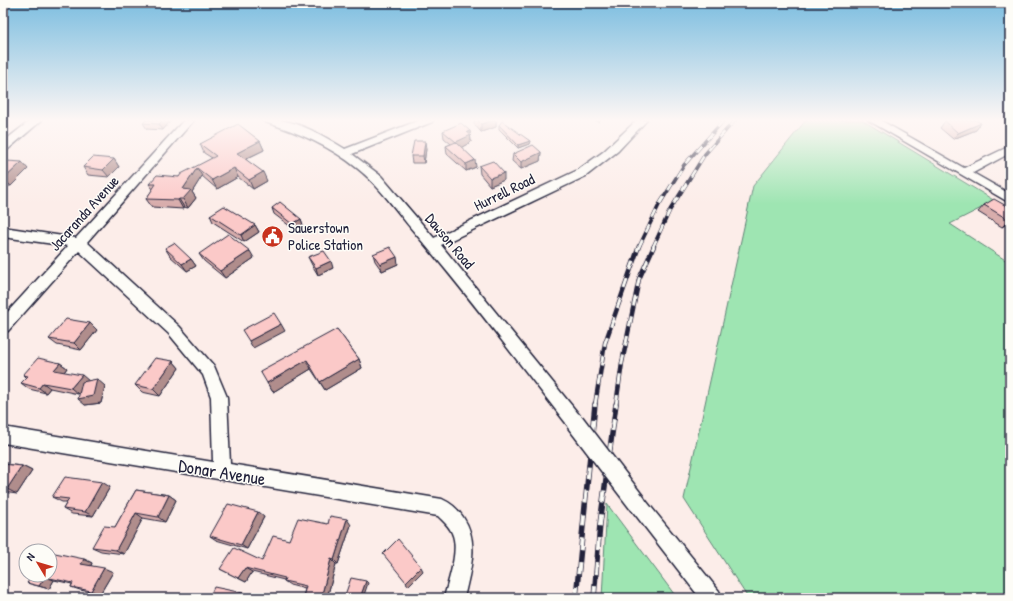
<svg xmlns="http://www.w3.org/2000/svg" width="1013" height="601" font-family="'Patrick Hand',sans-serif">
<rect width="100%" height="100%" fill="#fcede9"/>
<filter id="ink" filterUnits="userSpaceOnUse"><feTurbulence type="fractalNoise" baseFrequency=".025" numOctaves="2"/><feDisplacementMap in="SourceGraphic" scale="8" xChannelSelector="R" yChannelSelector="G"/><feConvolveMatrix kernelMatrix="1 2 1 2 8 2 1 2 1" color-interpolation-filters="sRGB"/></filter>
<g filter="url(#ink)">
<path fill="#9ee5b2" stroke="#608476" d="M806,120H862L995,201L950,224L1010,263V598H748L684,499L753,186Z
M607,504L677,598H602Z"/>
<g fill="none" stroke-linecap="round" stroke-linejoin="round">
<defs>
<path id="minor" d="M31,120H42L7,150L3,151V142Z
M184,120H194L87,242L179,326L214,366L227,397L230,464L442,499C451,503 458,509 463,517C480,542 470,571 464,598H444C448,581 460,550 452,533C449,526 443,521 438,516L3,443V427L213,462L211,397L203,375L169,334L79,251L8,331L3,333V317L68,246L3,237V227L76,238Z
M264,120C291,116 322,135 345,149L420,120H433L432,122L352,154L381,176L434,238L578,170L603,152L637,120H647L618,151L586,176L441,245L581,417L583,422L581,427L575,430L569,427C518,362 469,296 415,233C396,211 380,186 357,168C330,146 298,132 265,122Z
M868,120H880L964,168L1010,146V153L973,173L1010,194V203Z
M637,494L643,497L719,591L722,598H700L631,509L628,503L631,497Z"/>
</defs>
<use href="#minor" stroke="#22223b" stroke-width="3"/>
<use href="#minor" fill="#fdfcf7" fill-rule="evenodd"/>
<defs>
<path id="rail-far2" d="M639,247L659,205L684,165L724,120
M653,247L670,210L705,154L735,120"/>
<path id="rail-far1" d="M595,405L605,343L639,246
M616,405L622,363L639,279L654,246"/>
<path id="rail" d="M576,598L595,404
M594,598L600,524L616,404"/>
</defs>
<use href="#rail-far2" stroke="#22223b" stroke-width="3.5"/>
<use href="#rail-far1" stroke="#22223b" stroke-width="4.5"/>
<use href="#rail" stroke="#22223b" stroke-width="5.5"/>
<use href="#rail-far2" stroke="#fdfcf7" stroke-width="2.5" stroke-dasharray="8" stroke-linecap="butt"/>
<use href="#rail-far1" stroke="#fdfcf7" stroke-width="3" stroke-dasharray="10" stroke-linecap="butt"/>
<use href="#rail" stroke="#fdfcf7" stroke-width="4" stroke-dasharray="12" stroke-linecap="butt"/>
<defs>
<path id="minor-bridge" d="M575,422L637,503"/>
</defs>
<use href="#minor-bridge" stroke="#22223b" stroke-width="21" stroke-linecap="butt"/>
<use href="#minor-bridge" stroke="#fdfcf7" stroke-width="18"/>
</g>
<path fill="#d8adac" stroke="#22223b" d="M171,120L163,130L147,129L143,123Z
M474,120H496V127L481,132L474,124Z
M594,120H601L599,122Z
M945,121L981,123L976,130L953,139L940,128Z
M499,125L530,141L529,144L518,148L499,129Z
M443,131H470L471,142L461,147L476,167L466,171L447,154L446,146L451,144L444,138Z
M260,141L264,150L246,159L267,181L253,189L238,177L217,189L202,176L192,192L196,198L188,208L184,207L183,209L152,207L146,199L153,189L149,184L179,177L212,158L204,153L200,144Z
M426,149L424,163H412L411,156Z
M541,152L540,161L521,169L512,161L513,154Z
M114,159L119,167L109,177L88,175L83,167Z
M1010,163V180L1005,178L1007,166Z
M3,164L28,169L11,186H3Z
M479,166L504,180L490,186L480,174Z
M984,205L1010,208V222L1002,227L978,212Z
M272,208L301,219L303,225L295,230L274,214Z
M210,215L255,225L259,232L244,242L213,222Z
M165,248L191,259L196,266L187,271L170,256Z
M199,254L254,258L225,278L204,261Z
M373,254L398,264L382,271L375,261Z
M308,257L333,268L318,275L312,265Z
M90,323L97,330L81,350L57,345L49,339Z
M337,329L359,359L362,368L325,390L311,369L273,392L267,383Z
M173,361L179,368L160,396L142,392L135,385Z
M60,363L67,368L64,372L89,381H88L105,386L101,403L85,405L79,392L78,394L50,388L46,393L29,389L21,383L26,378L23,375Z
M3,464L22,466L32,471L17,494L3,492Z
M110,487L93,516L72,514L63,509L67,502H62L52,497Z
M136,490L169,495L176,500L165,522L143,518L124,554L101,551L92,547L115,527Z
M264,517L247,549L216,540L210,536Z
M328,524L351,525L338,564H336L327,598H304L303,597L305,589L290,585L284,581V580L252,572L246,582L220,569L262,561L289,540Z
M84,559L92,563L91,566L113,572L100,594L80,590L71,587L72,584L54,580L49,589L27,583Z"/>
<path fill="#b08d8c" stroke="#22223b" d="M163,120H171L163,130L159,124Z
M495,120H496V127L481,132V124Z
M981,123L976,130L953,139L958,133Z
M470,131L471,142L457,150L456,142L467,132Z
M260,141L264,150L241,161L237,153Z
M425,141L426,149L424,163L423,156Z
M530,141L529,144L518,148V145Z
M541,152L540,161L521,169V162Z
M114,159L119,167L109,177L103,170Z
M475,160L476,167L466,171V164Z
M22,162L28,169L11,186L4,179Z
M197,168L202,176L192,192L196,198L188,208L183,199V189Z
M234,168L238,177L217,189L212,180Z
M263,172L267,181L253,189L249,180Z
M504,173V180L490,186V178Z
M179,199L184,207L183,209L178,200Z
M301,219L303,225L295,230L292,224Z
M1010,219V222L1002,227Z
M255,225L259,232L244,242L241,235Z
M250,251L254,258L225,278L220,271Z
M397,257L398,264L382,271L380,264Z
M191,259L196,266L187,271L182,264Z
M331,261L333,268L318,275L316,268Z
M90,323L97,330L81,350L74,343Z
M281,324L285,331L253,348L249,341Z
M359,359L362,368L325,390L320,382Z
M307,360L311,369L273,392L267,383Z
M173,361L179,368L160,396L153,389Z
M60,363L67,368L61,376L54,370Z
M82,375L89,381L78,394L71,388Z
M97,379L105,386L101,403L85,405L78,399Z
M43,383L50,388L46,393L39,388Z
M22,466L32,471L17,494L7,489Z
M102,482L110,487L93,516L85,512Z
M169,495L176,500L165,522L158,517Z
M258,512L264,517L247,549L241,545Z
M136,513L143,518L124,554L116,550Z
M347,519L351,525L338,564L334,560Z
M84,559L92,563L90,567L81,564Z
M331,559L336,564L327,598H321Z
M421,567L423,571L408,586L406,582Z
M104,568L113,572L100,594L91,591Z
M245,568L252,572L246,582L238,578Z
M45,577L54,580L49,589L39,586Z
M366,581L368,583L363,598H360Z"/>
<path fill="#fbc9c8" stroke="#22223b" d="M146,120H163L159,124L143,123Z
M477,120H495L481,124Z
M947,120H975L981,123L958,133L945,121Z
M502,121L530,141L518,145L499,125Z
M461,123L470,131L467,132L471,135L456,142L475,160L466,164L446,146L456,142L443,131Z
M238,124L260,141L237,153L263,172L249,180L234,168L212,180L197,168L183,189L191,190L183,199H179L178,200L146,199L156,184H149L157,175L179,177L181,174L216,156L200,144Z
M414,141H425L423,156H411Z
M533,145L541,152L540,153L521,162L513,154Z
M93,157L114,159L103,170L83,167Z
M7,161L22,162L4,179H3V164Z
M493,161L504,173L490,178L479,166Z
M994,199L1010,208V219L1009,220L984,205Z
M280,202L301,219L292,224L272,208Z
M224,206L255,225L241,235L210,215Z
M228,234L250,251L220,271L199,254Z
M174,243L191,259L182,264L165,248Z
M390,247L397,257L380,264L373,254Z
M324,251L331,261L316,268L308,257Z
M274,313L281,324L249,341L242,330Z
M66,319L90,323L74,343L49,339Z
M337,329L359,359L320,382L307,360L267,383L260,371Z
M38,358L60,363L54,370L82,375L71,388L43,383L39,388L21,383L28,376L23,375Z
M155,358L173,361L153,389L135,385Z
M97,379L93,396L78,399L82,382Z
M3,464L22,466L7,489L3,488Z
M65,477L102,482L85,512L63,509L69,499L52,497Z
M136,490L169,495L158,517L136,513L116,550L92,547L104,526L115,527Z
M228,504L258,512L241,545L210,536Z
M330,516L347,519L334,560L331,559L321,598L303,597L306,586L284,581L285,578L245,568L238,578L220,569L234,548L262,561L273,536L289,540L298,518L328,524Z
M398,539L421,567L406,582L383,554Z
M50,552L84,559L81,564L104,568L91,591L71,587L73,583L45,577L39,586L27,583L33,575H50Z
M351,578L366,581L360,598H344Z
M214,587L262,597V598H209Z"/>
</g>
<linearGradient id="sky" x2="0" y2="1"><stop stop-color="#7dbee0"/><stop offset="0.59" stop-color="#fef7f5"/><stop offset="1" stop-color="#fef7f5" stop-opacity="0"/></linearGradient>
<rect width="1013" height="204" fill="url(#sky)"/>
<defs>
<symbol id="civic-disc" viewBox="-11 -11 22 22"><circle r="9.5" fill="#c8321e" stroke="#fdfcf7"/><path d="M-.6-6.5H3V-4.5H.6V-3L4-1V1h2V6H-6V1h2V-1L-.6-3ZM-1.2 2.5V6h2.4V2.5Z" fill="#fff"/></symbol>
</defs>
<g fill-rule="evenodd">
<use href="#civic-disc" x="260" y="224" width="25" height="25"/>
</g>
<g text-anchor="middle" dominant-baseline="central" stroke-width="3" stroke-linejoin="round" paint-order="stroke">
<g font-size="15" fill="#22223b" stroke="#fdfcf7">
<text transform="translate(504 192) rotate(-26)">Hurrell Road</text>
<text transform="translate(84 213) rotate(-48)">Jacaranda Avenue</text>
<text transform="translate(450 241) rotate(50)">Dawson Road</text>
</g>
<g font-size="15" fill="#22223b" stroke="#fdfcf7" text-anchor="start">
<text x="288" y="227">Sauerstown<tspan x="288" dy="17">Police Station</tspan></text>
</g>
<g font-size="18" fill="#22223b" stroke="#fdfcf7">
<text transform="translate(222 472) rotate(9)">Donar Avenue</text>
</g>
</g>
<rect width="1013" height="601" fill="none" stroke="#fdfcf7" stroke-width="16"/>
<rect x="8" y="8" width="997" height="585" fill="none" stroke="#22223b" stroke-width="1.5" filter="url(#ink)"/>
<g transform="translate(38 563) rotate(308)"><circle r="19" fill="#fdfcf7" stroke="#a5a5ac"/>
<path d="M0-3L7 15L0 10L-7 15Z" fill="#c8321e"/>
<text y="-6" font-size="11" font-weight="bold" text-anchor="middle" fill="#22223b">N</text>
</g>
</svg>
